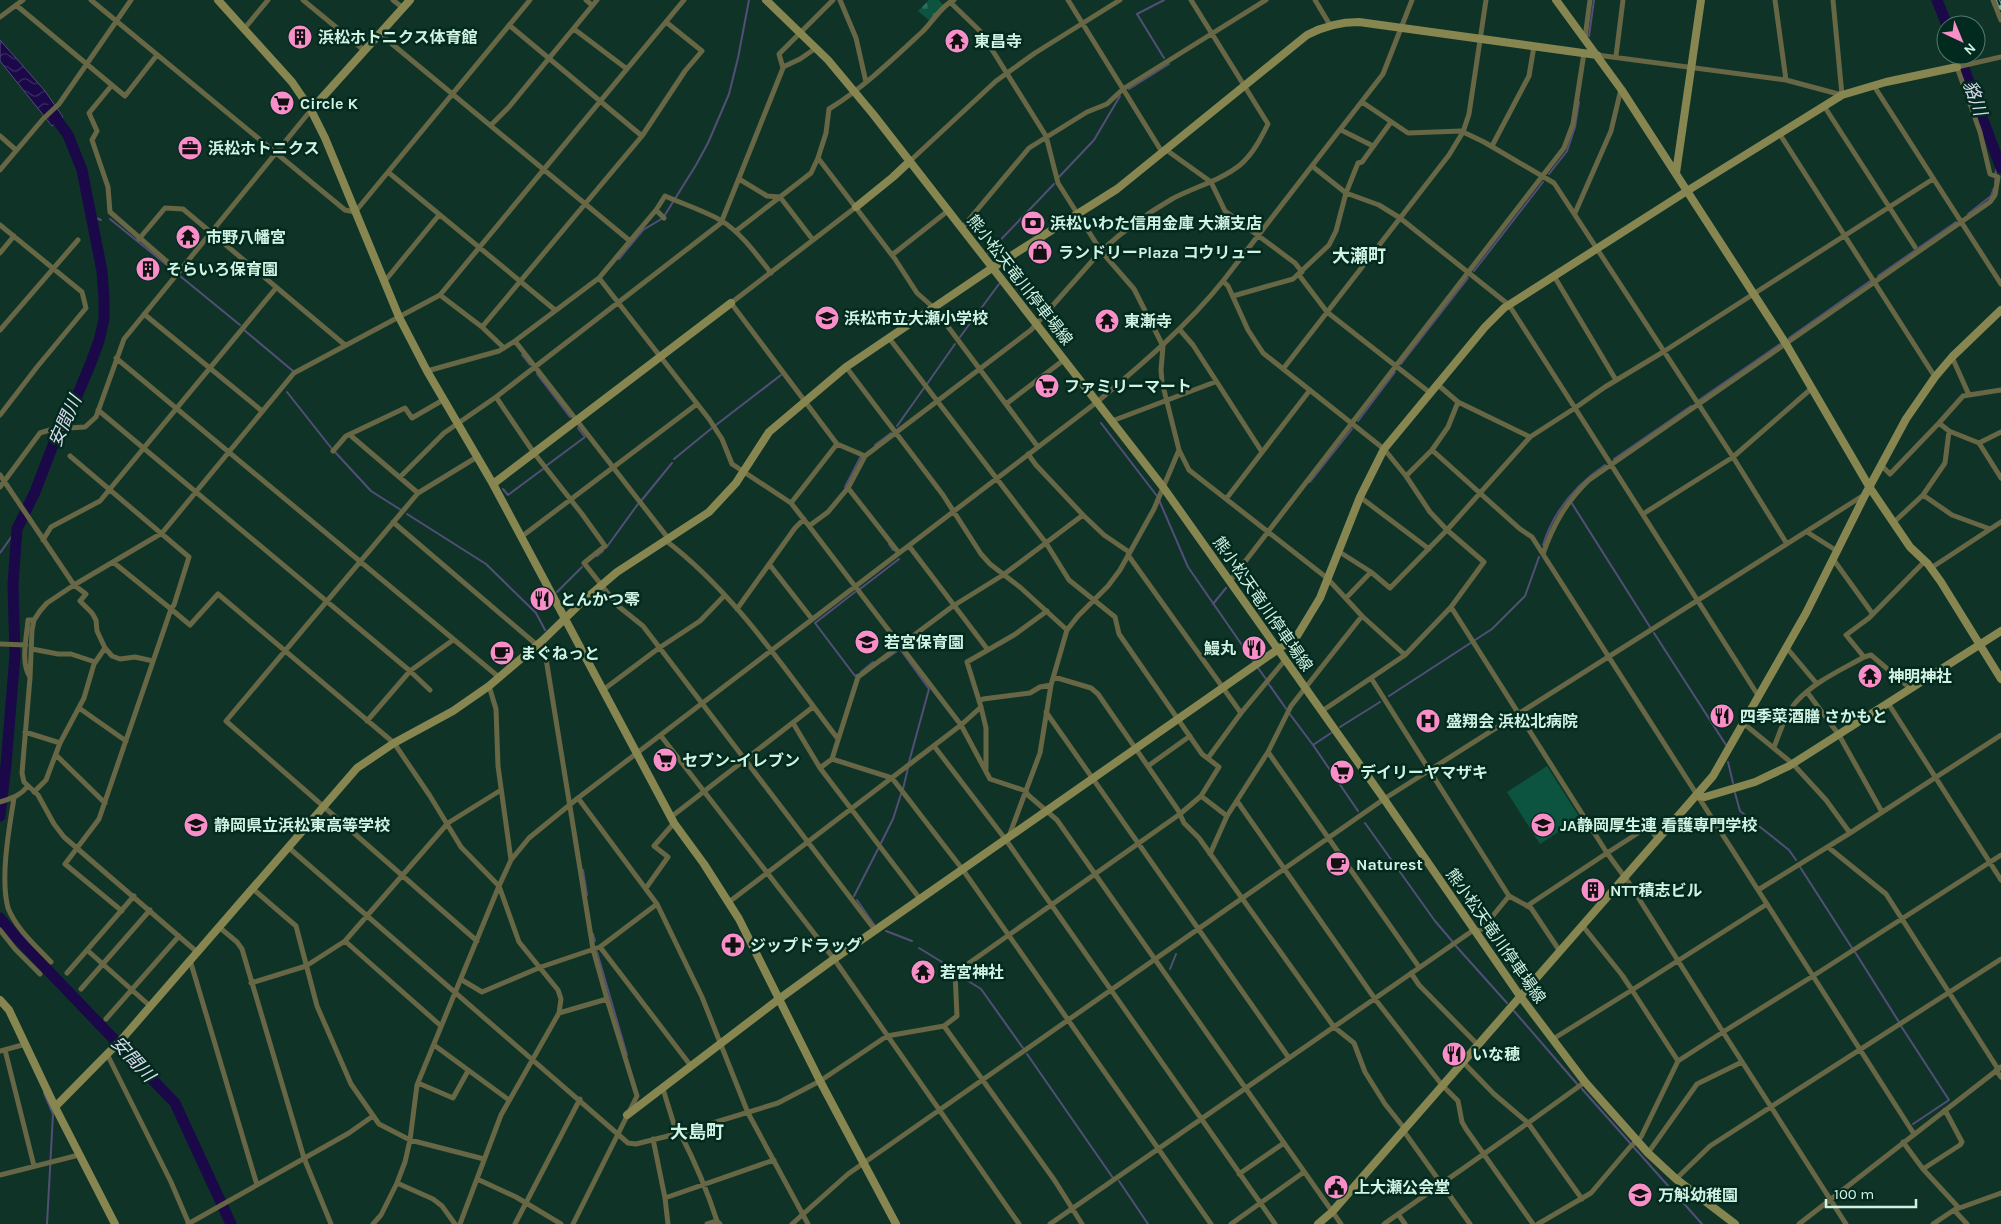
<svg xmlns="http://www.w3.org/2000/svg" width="2001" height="1224" font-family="Karla,'Noto Sans JP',sans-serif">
<defs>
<pattern id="cemetery-stones" width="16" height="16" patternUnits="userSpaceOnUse" patternTransform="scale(1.25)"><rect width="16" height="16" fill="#0c543f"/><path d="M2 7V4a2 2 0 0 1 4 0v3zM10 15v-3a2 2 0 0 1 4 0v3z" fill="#2e6d5b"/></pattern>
<pattern id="water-waves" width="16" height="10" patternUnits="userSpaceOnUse" patternTransform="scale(1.25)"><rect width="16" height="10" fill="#1b0849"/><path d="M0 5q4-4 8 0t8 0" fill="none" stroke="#3b2c63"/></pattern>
</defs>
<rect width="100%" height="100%" fill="#0f3427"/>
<path fill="url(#cemetery-stones)" d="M929,0H939L943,5L931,22L918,11Z"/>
<path fill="#0c543f" d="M1547,766L1580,818L1540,844L1507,792Z"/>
<path fill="url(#water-waves)" stroke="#524e78" d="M0,40L45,91L63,117L52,126L0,61Z"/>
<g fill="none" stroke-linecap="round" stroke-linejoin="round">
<path stroke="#524e78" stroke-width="2" d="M1164,0L1137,14L1164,58
M1589,36L1594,0
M1129,89L1169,64
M1549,174L1567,151L1575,127L1579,102
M1059,177L1094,140L1120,96
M1995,183L1997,157
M1968,214L1991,196L1994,188
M91,216L101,220
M110,219L173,270
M988,253L1054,184
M619,259L643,230L663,218L696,165L708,143L729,94L738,58L749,0
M1474,271L1543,182
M180,276L240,325
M1878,276L1956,222
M244,330L293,371
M960,337L999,284
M1789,338L1870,281
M522,355L530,365
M1401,364L1468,278
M537,374L570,417
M927,384L955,344
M287,392L332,449
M1699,400L1780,344
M1358,421L1395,372
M1101,423L1157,496
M716,425L781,375
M897,426L924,388
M875,445L891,433
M335,452L371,491L401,510
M674,459L712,428
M1614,459L1691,406
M546,466L585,437L578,428
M1310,482L1352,429
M845,487L861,456
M503,489L508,495L543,469
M1159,500L1188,567L1253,661
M641,501L672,463
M1571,502L1650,627
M407,514L486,564L536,613L545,630
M889,544L893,550
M1543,545C1554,510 1575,485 1605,465
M606,548L638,504
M0,553L17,529
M597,556L603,551
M860,589L899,559
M557,592L582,567
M855,592L815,623L855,676L857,675
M1213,604L1226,588
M1654,633L1726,745
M883,661L900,649L929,689L909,762
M1258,668L1266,679
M861,672L873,662
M1268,683L1287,710
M1389,696L1492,629L1525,596L1539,557
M1289,713L1313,745L1358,811
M1340,727L1380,702
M1313,745L1331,733
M1728,762L1733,783
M903,789L908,768
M1735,793L1740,811L1789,850L1796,860
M1365,823L1435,921L1452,941
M881,843L893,819L901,794
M1800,867L1852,948
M583,870L587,895
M854,896L878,849
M857,900L875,926
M886,931L912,941
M593,934L595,941
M1455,945L1507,1003
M919,948L955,970
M597,952L627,1055
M1855,952L1899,1022
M1170,969L1176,954
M960,976L981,989L1023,1048
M1514,1011L1578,1085
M1901,1026L1949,1100L1913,1124
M1027,1054L1113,1178
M1582,1089L1702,1224
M44,1093L53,1114L47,1224
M1119,1181L1148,1224"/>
<path stroke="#1b0849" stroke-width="11" d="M1937,0L1947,25
M1959,55L2001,168
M0,816L6,765L15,655L13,584L17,529L35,492L58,432L77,396L90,365L99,341L104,319V300L102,271L82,170L68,135L50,110
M0,918L16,937L175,1103L231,1224"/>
<path stroke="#676645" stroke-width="5" d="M91,0L345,210L355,212L530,0
M303,0L365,51
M393,0L403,8
M586,0L592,5
M833,0L779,54L783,68L721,223L496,397L534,453L582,514L605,546L584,563L618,606L643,626L875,930
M840,0L856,38L866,82
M1068,0L1162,152
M1315,0L1330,25
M1775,0L1786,80
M1993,0L2001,20
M950,2L981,32L1046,136L1058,183L1101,251C1123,231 1146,214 1172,199C1194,187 1220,181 1240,165C1253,154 1261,138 1268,124L1191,0
M16,5L125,96L157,55
M0,17L23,0
M509,25L642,136
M244,29L268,0
M574,29L627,69
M380,34L630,241
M1585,38L1590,0
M1597,55L1786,80L1842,95L1833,0
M1616,56L1623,0
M783,67L800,59L816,48
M112,85L89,113L97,131L92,140L108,187L110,212L179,272
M1874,86L2001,284
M1362,102L1408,133L1461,131L1484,142L1554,183L1733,457L1812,388
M1824,106L1915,247
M492,124L509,107L597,0
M1341,130L1373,146
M1779,133L1935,377
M0,136L16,150
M1492,146L1529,76L1534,46
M1165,149L1211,182L1225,211L1295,263L1302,272
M818,158L826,133L829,109C863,88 892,60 921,33C932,23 941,6 954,0
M910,161L996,81L1035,53L1120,0
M1312,166L1346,193L1379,205L1400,218L1509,305L1575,408L1605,387L1663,352L1933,179
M0,170L43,119L59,104L131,0
M388,172L555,310
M739,179L767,196L780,197L811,173L818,158L895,259L917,293L934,308L1038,447
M856,207L731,303L837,444L865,456
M656,210L664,218
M1575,213L1611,131L1621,89
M0,225L82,292L86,308L37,367L0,415
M962,228L1029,148L1087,112L1107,104L1123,89L1266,0
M736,231L780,197L813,240
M139,239L165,208L183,209L345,345
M0,253L14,236
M892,255L949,210
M1299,275L1327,312L1429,392
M1554,276L1616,380
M599,278L709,419L722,439L732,464L791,503L809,526L961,725L990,779L1026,791L1028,795L1057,820L1341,1224
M1223,281L1228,286L1248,330L1263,353L1384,449L1406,476L1430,512L1447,530L1390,588L1371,572L1338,551
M384,282L439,215
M440,295L482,327L504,348
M1233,296L1293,279L1329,245L1336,231L1346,193L1358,163L1362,162L1391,122
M144,314L262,411
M482,327L642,136L685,71L702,51L666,22
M0,330L78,240
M1180,330L1193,345L1262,452
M515,341L599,278L656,210L665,196C683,204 705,211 722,221C742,234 756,254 771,273
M1952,357L1969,395L1963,396L1939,423L1949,431L1979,443L2001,478
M116,358L500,678
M846,367L943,495L981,554L990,564L1021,588L1067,630
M1283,369L1449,155L1463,132L1469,114L1486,0
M427,371L499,351L515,341L668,538
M1437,384L1458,402L1530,437
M1969,395L2001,390
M1006,404L1065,359
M98,410L410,671L430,690
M1112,421L1215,382
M350,435L418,493
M1979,443L2001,432
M1432,450L1520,529L1532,537L1813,976L2001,855
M333,451L346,436L405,408L412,418L443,400
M1028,454L1036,465L1083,515
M70,456L189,557L174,605L171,609L190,625L218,594L394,743L430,796L461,847L499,886L519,942L558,990L561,999L559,1013
M1881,465L1890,474L1939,423
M0,475L74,585L86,594L80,601L92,613L96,620L97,631L105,648L112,656L120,659L135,657L153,661
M1406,476L1432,450L1448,427L1458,402
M400,477L444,433L496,397
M0,487L40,433L53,429L85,427L96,417L124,339L311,110
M848,488L899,553
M1923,495L1952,515L1990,529
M1360,497L1429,549
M1226,499L1310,390
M791,503L837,444
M1643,514L1733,457L1787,544
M393,522L537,645
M1893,523L1923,495L1945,463L1949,431
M809,526L828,512L848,488L865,456L1031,330L1101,251L1134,289L1163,346L1161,370L1162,382L1179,450L1189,470L1327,578L1362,616
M1807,532L1837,551
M521,537L697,404
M43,540L51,527L100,501L276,288
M665,540C735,593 785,670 838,739
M909,546L988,650
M1129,552L1104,535L1083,515L1003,575L953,606L858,677L832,759L892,778L963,870L1211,1224
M1543,554C1553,525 1566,502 1589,480L1990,202L1995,195L1998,177L1990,174L1980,132L1957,67L2001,57
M1128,555L1241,713
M1833,559L1872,613
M113,562L171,609L99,819L65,864L122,911
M769,564L812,619
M1931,568L2001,522
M1230,581L1564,148L1573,124L1584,53
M1346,598L1371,572
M1451,607L1607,853L1527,906
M737,609L795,528L804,519
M0,644L26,645
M1786,647L1817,684
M32,649L58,654H71L95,662
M1864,657L1846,635L1869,618L1925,561
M30,677C20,663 27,636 28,620H34
M1054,677L1091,688L1098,694L1178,810L1184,823L1199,838L1334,1027L1354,1043L1365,1072L1385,1104L1404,1128
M1371,678L1405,655L1451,607L1484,562L1447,530L1530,437L1575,408L1759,697
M489,686L496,709L498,766L511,860
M603,690L659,648L700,621L724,596
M1807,692L1839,735L1882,812
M979,701L983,699L1030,693L1040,687L1051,685
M1888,703L2001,880
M79,708L126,741
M1322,711L1371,678L1509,896L1531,908L1559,950
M1046,712L1289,1058
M367,721L410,671L453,640
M793,723L820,768L920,899
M1743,723L1793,764L1826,800L1850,833
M25,732L60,743
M661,736L834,959L1019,1224
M934,746L1006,840L1275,1224
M1774,747C1780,732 1785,715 1796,702C1814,682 1841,670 1864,657L1871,655L1911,689
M1268,752L1419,967
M56,755L105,803
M1208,758L1241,713L1285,660
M1148,766L1190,736
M820,768L832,759
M986,769V728L981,707L967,662L1014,635L1047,611
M34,792L46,780L60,743L84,698L94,664L105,648
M1201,796L1227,816L1268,752L1291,706L1362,616L1405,655
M14,798C9,829 0,878 8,908C17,930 35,945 51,962
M578,798L657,904L702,997L748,1113L808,1224
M1237,801L1375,999L1442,1085L1458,1101L1462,1122L1466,1129L1533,1224
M0,802C12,798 20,796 28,786
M671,817L813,707
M1009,836L1040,753L1051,685L1067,630L1078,616L1108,586L1120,570L1154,509L1179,450
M1657,839L1649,826L1607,853L1629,883L1723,1032L1813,976L1914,1134
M288,847L628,1143L636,1144L680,1133L778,1103L820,1081L887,1036L944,1026L957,1016L955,973L1180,814L1201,796L1219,767L1202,754L1119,634L1115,617L1069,580L1046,543L889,338
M1828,847L1886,894L1998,1069
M1210,854L1227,816
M646,888L668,857L654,846L674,823
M253,889L296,926L317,1006L351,1084L379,1124L410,1140L484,1159
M1758,890L1850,833L2001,735
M134,896L87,950L150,1006
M729,902L961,725L981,707
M1582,925L1622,975L1632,990L1767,904
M219,927L237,942L242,949L304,1158L331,1224
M0,930L15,949L40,974
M1476,931L1482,929L1509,896
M345,941L441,1026
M477,941L226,721L418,493L477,457
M600,947L657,904
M197,952L64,837L54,824L38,795L24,782L22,773L30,678L32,630L34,620L40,611L47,603L74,585L162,533L294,373L440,295L684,0
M190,960L257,1185
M67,973L87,950
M1411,973L1419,985L1478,1045
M462,980L482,992L541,967L600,947L691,1066
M251,983L306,966L345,941L448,823L501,790
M81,989L150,910
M106,1019L179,936
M944,1026L1055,1181L1082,1224
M1553,1039L1632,990L1678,1061
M434,1045L509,1100
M5,1050L34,1166
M0,1051L26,1044
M107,1054L171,1182L189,1224
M1463,1062L1494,1094L1528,1123L1585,1082
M1996,1070L2001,1077
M418,1083L453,1098L468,1071
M663,1089L676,1131L680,1133C695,1162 707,1190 717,1221
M1403,1130L1470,1224
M653,1139L665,1198L668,1224
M1903,1142L1923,1169L1958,1207
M1648,1153L1697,1084L1742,1062
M1923,1169L1960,1145L1962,1142L1945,1110
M1239,1174L1284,1143
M0,1175L79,1155
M477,1179L516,1197L561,1224
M1676,1179L1710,1146L2001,959
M397,1183L433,1199L442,1206L455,1224
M665,1198L774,1160
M1398,1214L1405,1224
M188,1224L349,1133L373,1116
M373,1224L381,1215L397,1183L405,1162L410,1140L417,1085L499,886L511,860L529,838L578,798L1097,402C1142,364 1186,327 1223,281L1383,74L1412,0
M460,1224L501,1115L559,1013L607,999L593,949L543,640
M515,1224L580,1099
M573,1224L637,1096L607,999
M707,1224L717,1221L720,1224
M792,1224L848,1174L1384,799L1864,495
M1050,1224L1475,929
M1231,1224L1304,1172
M1384,1224L1528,1123L1582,1199
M1538,1224L1591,1193L1630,1147L1641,1137L1678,1061L1723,1032L1846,1224
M1799,1224L2001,1067
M1933,1224L1954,1210
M1967,1224L1954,1210L2001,1193"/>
<path stroke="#878651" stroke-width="8" d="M218,0L292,82L311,110L325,138L399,317L427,371L493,484L674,823L704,864L739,919L820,1081L896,1224
M766,0L828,60L873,114L1163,487L1384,799L1520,996L1585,1082L1648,1153L1676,1179L1735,1224
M1556,0L1621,89L1786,344L1870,488L1910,547L1928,564L1941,582L2001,679
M311,110L410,0
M1676,173L1701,0
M856,207L893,177L910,161
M493,484L731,303
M1697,796L1705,797L1755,782L1789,766L2001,631
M0,1000L9,1010L55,1107L115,1224
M55,1107L122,1039L357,768L394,743L453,711L489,686L543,640L583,601L617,572L709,512L736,483L769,432L846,367L992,268L1117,189L1307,35C1324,26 1340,22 1359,22L1597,55
M627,1115L779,999L834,959L1297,636L1320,598L1360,497L1384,449L1485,327L1504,308L1687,191L1842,95L1886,82L1957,67
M1318,1224L1332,1212L1713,776L1806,613L1865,495L1906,419L1935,377L1952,357L2001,310"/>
<defs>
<path id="rail" d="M1998,0L2001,8"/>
</defs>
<use href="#rail" stroke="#83a798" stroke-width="4"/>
<use href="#rail" stroke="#032a1e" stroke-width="2" stroke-dasharray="5.5" stroke-linecap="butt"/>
</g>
<defs>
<symbol id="building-disc" viewBox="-11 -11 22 22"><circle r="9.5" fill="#f98fc9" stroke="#032a1e"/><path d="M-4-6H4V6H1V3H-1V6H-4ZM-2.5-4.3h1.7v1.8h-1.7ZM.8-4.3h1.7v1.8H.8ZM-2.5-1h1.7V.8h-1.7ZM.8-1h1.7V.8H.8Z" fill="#111"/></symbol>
<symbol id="temple-disc" viewBox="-11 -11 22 22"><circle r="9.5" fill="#f98fc9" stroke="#032a1e"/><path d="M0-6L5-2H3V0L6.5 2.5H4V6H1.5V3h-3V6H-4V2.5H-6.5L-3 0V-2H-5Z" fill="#111"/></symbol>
<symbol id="supermarket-disc" viewBox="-11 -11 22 22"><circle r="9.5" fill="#f98fc9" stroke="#032a1e"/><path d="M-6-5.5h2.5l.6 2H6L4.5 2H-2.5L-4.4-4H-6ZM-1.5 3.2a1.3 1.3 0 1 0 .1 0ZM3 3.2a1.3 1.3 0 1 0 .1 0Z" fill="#111"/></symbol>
<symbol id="office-disc" viewBox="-11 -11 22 22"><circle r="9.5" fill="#f98fc9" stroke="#032a1e"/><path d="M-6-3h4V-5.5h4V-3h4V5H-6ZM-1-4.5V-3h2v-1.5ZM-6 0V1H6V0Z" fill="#111"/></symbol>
<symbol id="bank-disc" viewBox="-11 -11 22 22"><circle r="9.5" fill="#f98fc9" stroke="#032a1e"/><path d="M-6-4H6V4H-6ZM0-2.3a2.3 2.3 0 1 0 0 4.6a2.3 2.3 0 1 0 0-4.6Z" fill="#111"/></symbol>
<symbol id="shop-disc" viewBox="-11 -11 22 22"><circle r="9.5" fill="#f98fc9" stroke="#032a1e"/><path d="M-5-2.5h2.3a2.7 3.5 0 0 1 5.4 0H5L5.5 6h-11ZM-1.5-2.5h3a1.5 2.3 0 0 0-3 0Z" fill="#111"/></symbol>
<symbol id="school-disc" viewBox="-11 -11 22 22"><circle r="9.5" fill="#f98fc9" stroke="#032a1e"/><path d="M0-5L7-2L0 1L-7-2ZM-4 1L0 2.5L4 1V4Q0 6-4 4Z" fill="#111"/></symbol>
<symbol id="restaurant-disc" viewBox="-11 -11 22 22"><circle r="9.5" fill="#f98fc9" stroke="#032a1e"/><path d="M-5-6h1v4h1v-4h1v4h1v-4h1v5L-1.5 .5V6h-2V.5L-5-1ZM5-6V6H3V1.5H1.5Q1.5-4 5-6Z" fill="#111"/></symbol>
<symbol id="cafe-disc" viewBox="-11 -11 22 22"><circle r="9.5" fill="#f98fc9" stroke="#032a1e"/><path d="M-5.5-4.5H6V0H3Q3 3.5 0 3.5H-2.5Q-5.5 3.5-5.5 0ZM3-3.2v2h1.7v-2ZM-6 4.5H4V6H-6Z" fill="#111"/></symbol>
<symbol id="hospital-disc" viewBox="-11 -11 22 22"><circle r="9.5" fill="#f98fc9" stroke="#032a1e"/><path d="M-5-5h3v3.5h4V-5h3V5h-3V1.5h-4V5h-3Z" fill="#111"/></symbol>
<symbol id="university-disc" viewBox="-11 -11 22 22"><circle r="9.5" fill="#f98fc9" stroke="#032a1e"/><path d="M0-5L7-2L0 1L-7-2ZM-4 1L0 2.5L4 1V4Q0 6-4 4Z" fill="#111"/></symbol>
<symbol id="pharmacy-disc" viewBox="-11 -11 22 22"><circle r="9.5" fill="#f98fc9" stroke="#032a1e"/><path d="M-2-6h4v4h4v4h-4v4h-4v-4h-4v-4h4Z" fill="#111"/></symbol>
<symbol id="civic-disc" viewBox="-11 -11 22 22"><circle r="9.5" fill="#f98fc9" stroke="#032a1e"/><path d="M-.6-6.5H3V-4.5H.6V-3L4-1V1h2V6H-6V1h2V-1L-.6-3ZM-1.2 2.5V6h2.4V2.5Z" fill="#111"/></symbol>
</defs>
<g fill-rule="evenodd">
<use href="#building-disc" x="286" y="23" width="28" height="28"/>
<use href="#temple-disc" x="943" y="27" width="28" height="28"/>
<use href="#supermarket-disc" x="268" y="89" width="28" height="28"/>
<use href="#office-disc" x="176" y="134" width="28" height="28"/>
<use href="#bank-disc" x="1019" y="209" width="28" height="28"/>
<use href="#temple-disc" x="174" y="223" width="28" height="28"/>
<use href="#shop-disc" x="1026" y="238" width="28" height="28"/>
<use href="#building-disc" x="134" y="255" width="28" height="28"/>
<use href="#school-disc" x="813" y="304" width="28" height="28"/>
<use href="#temple-disc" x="1093" y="307" width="28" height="28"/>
<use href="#supermarket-disc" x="1033" y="372" width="28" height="28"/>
<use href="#restaurant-disc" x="528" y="585" width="28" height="28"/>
<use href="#school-disc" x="853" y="628" width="28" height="28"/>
<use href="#restaurant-disc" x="1240" y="634" width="28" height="28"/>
<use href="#cafe-disc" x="488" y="639" width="28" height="28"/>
<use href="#temple-disc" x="1856" y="662" width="28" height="28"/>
<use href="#restaurant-disc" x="1708" y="702" width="28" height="28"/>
<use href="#hospital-disc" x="1414" y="707" width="28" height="28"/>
<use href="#supermarket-disc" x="651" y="746" width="28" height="28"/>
<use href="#supermarket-disc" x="1328" y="758" width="28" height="28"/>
<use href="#school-disc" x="182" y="811" width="28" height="28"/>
<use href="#university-disc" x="1529" y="811" width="28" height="28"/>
<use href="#cafe-disc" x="1324" y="850" width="28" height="28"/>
<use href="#building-disc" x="1579" y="876" width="28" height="28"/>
<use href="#pharmacy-disc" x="719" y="931" width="28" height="28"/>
<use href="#temple-disc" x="909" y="958" width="28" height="28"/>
<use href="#restaurant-disc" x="1440" y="1040" width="28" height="28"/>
<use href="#civic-disc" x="1322" y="1173" width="28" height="28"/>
<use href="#school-disc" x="1626" y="1181" width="28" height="28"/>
</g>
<g text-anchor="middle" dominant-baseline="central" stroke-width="5" stroke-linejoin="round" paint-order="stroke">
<g font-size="16" font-weight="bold" fill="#d1f3e4" stroke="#032a1e" text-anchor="start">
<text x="318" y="37">浜松ホトニクス体育館</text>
<text x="974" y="41">東昌寺</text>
<text x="300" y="103">Circle K</text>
<text x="208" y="148">浜松ホトニクス</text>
<text x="1050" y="223">浜松いわた信用金庫 大瀬支店</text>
<text x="206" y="237">市野八幡宮</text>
<text x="1058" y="252">ランドリーPlaza コウリュー</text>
<text x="166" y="269">そらいろ保育園</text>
<text x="844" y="318">浜松市立大瀬小学校</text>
<text x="1124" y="321">東漸寺</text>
<text x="1064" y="386">ファミリーマート</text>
<text x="560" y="599">とんかつ零</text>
<text x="884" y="642">若宮保育園</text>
<text x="1236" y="648" text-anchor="end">鰻丸</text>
<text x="520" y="653">まぐねっと</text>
<text x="1888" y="676">神明神社</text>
<text x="1740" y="716">四季菜酒膳 さかもと</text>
<text x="1446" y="721">盛翔会 浜松北病院</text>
<text x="682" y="760">セブン-イレブン</text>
<text x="1360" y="772">デイリーヤマザキ</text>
<text x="214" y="825">静岡県立浜松東高等学校</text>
<text x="1560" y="825">JA静岡厚生連 看護専門学校</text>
<text x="1356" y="864">Naturest</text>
<text x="1610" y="890">NTT積志ビル</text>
<text x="750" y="945">ジップドラッグ</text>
<text x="940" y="972">若宮神社</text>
<text x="1472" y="1054">いな穂</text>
<text x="1354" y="1187">上大瀬公会堂</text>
<text x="1658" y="1195">万斛幼稚園</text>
</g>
<g font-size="16" fill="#d1f3e4" stroke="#032a1e">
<text transform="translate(1020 280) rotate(52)">熊小松天竜川停車場線</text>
<text transform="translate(1263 604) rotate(55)">熊小松天竜川停車場線</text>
<text transform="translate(1496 936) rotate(55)">熊小松天竜川停車場線</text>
</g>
<g font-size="18" font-style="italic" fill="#dbdbef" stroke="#032a1e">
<text transform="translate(1975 98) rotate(70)">貉川</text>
<text transform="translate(65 421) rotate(-66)">安間川</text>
<text transform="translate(133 1059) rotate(47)">安間川</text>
</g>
<g font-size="18" font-weight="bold" fill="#d1f3e4" stroke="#032a1e">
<text x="1359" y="256">大瀬町</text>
<text x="697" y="1132">大島町</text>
</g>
</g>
<g transform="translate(1961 40) rotate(136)"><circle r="24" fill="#032a1e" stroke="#557a6d"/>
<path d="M0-4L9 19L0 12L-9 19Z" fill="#f98fc9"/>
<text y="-8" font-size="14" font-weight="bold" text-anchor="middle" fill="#d1f3e4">N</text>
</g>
<path d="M1826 1199v8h90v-8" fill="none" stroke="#d1f3e4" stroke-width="2.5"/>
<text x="1834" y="1199" font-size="15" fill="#d1f3e4" stroke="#032a1e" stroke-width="4" paint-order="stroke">100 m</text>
</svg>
